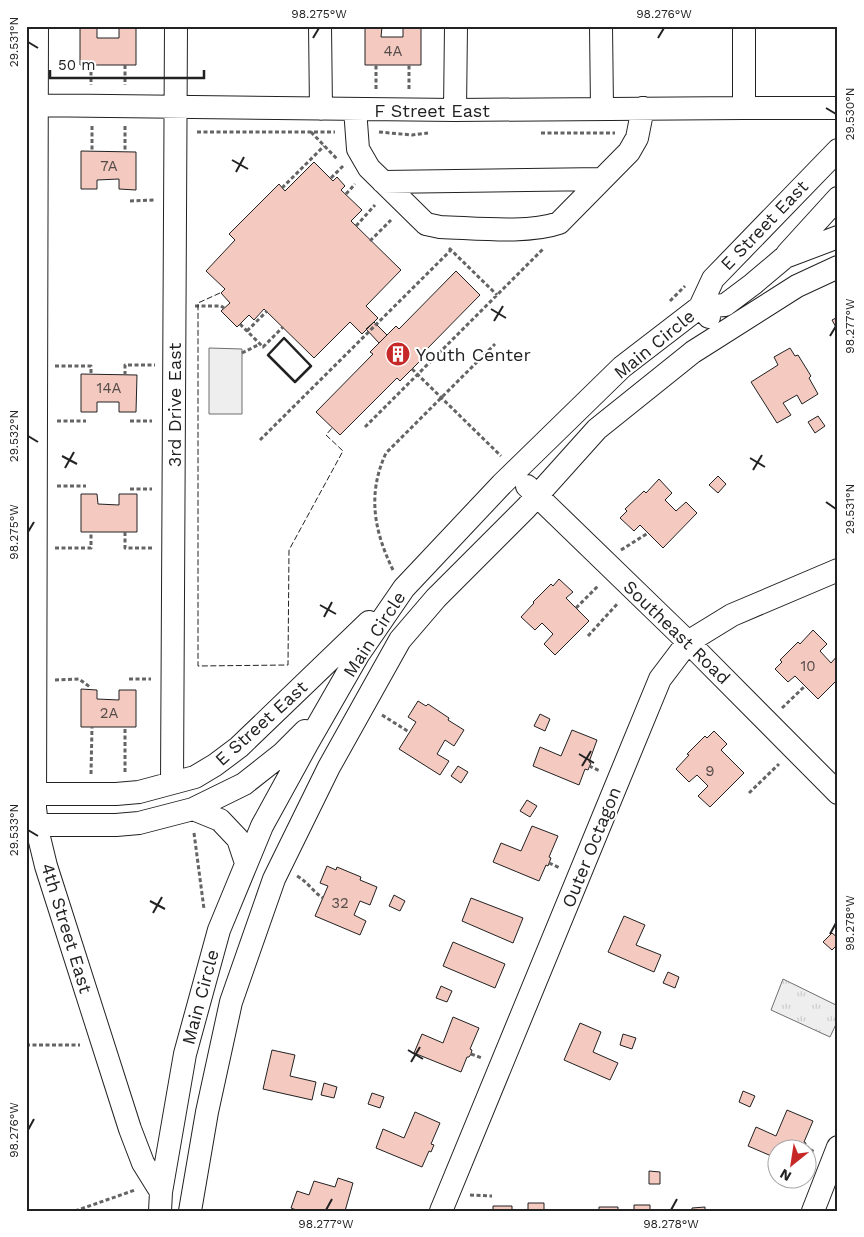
<svg xmlns="http://www.w3.org/2000/svg" width="864" height="1237" font-family="'Work Sans',sans-serif">
<defs>
<pattern id="park-tufts" width="24" height="20" patternUnits="userSpaceOnUse" patternTransform="scale(1.25)"><rect width="24" height="20" fill="#eee"/><path d="M3 7l-1-3M5 7V3M7 7l1-3M15 17l-1-3M17 17v-4M19 17l1-3" fill="none" stroke="#ccc"/></pattern>
</defs>
<rect width="100%" height="100%" fill="#fff"/>
<path fill="url(#park-tufts)" stroke="#6f6f6f" d="M783,979L838,1006V1020L830,1037L771,1010Z"/>
<path fill="#eee" stroke="#6f6f6f" d="M209,348L242,349V414H209Z"/>
<path fill="#f3c9c0" stroke="#222" d="M365,27H382L381,37H403V27H421V65H365Z
M80,28H97V38H119V28H136V65H80Z
M81,151L136,152V190L119,189V179L97,180V189H81Z
M314,162L333,181L337,177L345,186L341,190L362,210L351,221L401,270L366,306L378,318L362,334L350,322L314,358L264,309L254,320L249,315L237,327L221,311L230,303L221,293L225,289L206,271L235,240L229,234L279,184L285,191Z
M456,271L480,295L423,353L425,356L400,381L397,378L340,435L316,412L373,354L370,352L396,326L399,329Z
M838,317V331L832,320Z
M374,322L387,335L379,343L366,329Z
M790,348L795,356L798,355L811,376L809,378L818,394L802,404L797,395L783,403L791,415L777,423L751,382L778,365L774,357Z
M81,374L137,375L136,412H119V402H97V412H81Z
M818,416L825,426L815,433L808,422Z
M718,476L726,484L718,493L709,485Z
M659,479L672,493L665,500L676,511L686,502L697,513L663,548L640,525L634,531L620,518L627,511L625,509L644,491L646,493Z
M81,494H97L98,504L119,505V494H137V532H81Z
M559,579L573,592L566,598L589,621L555,655L544,644L553,634L542,623L535,630L521,617L534,603L533,602L551,584L553,586Z
M813,630L827,644L820,651L831,663L838,655V679L818,699L795,676L788,682L775,669L782,662L780,660L798,642L800,644Z
M81,689L97,690V699L119,700V690H136V727H81Z
M418,701L426,706L428,704L449,718L448,720L464,730L454,746L445,740L437,754L449,761L440,775L399,749L416,722L408,717Z
M540,714L550,719L545,731L534,726Z
M572,730L597,740L589,762L591,763L588,770L585,769L579,785L533,766L540,747L561,756Z
M714,731L727,744L721,750L744,773L710,807L698,796L708,786L697,775L689,782L676,769L689,755L687,754L705,736L707,738Z
M458,766L468,772L461,783L451,776Z
M527,800L537,806L530,817L520,811Z
M532,826L558,836L549,857L551,858L548,866L546,865L539,881L493,862L501,843L521,851Z
M327,866L336,870L337,867L361,877L360,880L377,887L370,905L360,901L354,915L366,921L360,935L315,916L328,886L320,883Z
M394,895L405,901L400,911L389,906Z
M471,898L523,918L513,943L462,921Z
M624,916L645,925L636,945L661,955L654,972L608,952Z
M832,933L838,938V944L832,950L823,942Z
M453,942L505,964L495,988L443,966Z
M668,972L679,977L675,988L663,983Z
M441,986L452,991L447,1002L436,998Z
M453,1017L479,1028L470,1049L472,1050L471,1054L469,1057H467L461,1072L414,1053L422,1034L443,1043Z
M580,1023L601,1032L593,1052L618,1063L610,1080L564,1060Z
M623,1034L636,1038L632,1049L620,1045Z
M272,1050L295,1055L290,1076L316,1082L312,1100L263,1089Z
M324,1083L337,1087L334,1098L321,1095Z
M743,1091L755,1096L750,1107L739,1102Z
M372,1093L384,1097L380,1108L368,1104Z
M787,1110L813,1121L804,1142L806,1143L803,1150H776V1158L748,1146L756,1127L776,1136Z
M415,1112L440,1123L431,1144L434,1145L431,1152L429,1151L422,1167L376,1148L383,1129L404,1138Z
M649,1171L660,1172V1184H649Z
M338,1178L353,1183L345,1211H299L291,1208L297,1191L309,1195L314,1181L335,1187Z
M528,1203H544V1211H528Z
M634,1205H650V1211H634Z
M493,1206H512V1211H493Z
M599,1207H618V1211H599Z
M705,1207V1211H692V1208Z"/>
<g fill="none" stroke-linecap="round" stroke-linejoin="round">
<defs>
<path id="minor" d="M37,26L35,808L38,833L46,866L130,1129L143,1163L161,1192
M320,26L321,109
M601,26L602,108
M26,105L455,110L744,108H838
M744,108V26
M355,109L358,149L369,168L426,224L440,227C475,228 528,234 559,223L629,152L637,138L643,108
M455,110L456,26
M383,182L602,179
M787,254L838,198
M709,317L700,307L713,279L838,150
M527,486L688,642L838,793
M172,783L176,26
M26,794H116L139,792L195,777L215,765L239,747L369,622
M193,809L220,820L238,839L246,863
M26,825H116L139,823L193,809L244,784L282,754L305,731
M160,1211L161,1192L185,1054L219,930L262,826L307,744L358,655L404,588L502,484L622,367L700,307L725,305L753,284L785,257L838,237
M190,1211L207,1112L231,1002L274,879L329,767L400,640L436,598L526,508L597,429L693,352L797,286L838,267
M441,1211L660,679L688,642L732,615L838,570
M813,1211L838,1147"/>
</defs>
<use href="#minor" stroke="#222" stroke-width="24"/>
<path stroke="#646464" stroke-width="3" stroke-dasharray="4 2.5" stroke-linecap="butt" d="M91,65V85
M125,65V85
M376,89V65
M409,89V65
M92,126V152
M125,126V152
M197,132H335
M311,132L338,160
M379,132L412,135L428,133
M541,133H615
M331,178L344,165
M282,188L324,146
M346,194L355,184
M130,201L154,200
M356,226L375,205
M370,241L391,220
M449,248L497,295
M670,301L685,286
M195,306H221L224,308
M240,324L263,347L283,327
M247,331L267,311
M242,353L260,344
M55,366H91V374
M412,369L501,456
M125,375V365H155
M57,421H86
M130,421H152
M365,427L543,249
M260,440L451,250
M57,486H86
M130,489H152
M125,532V548H154
M55,548H91V532
M621,550L648,533
M393,570C374,531 367,494 386,453L495,344
M576,608L599,585
M588,636L618,603
M129,679H151
M55,680L79,679L90,687
M782,708L805,686
M382,715L409,732
M589,766L600,771
M125,772V727
M91,774L92,727
M749,793L779,764
M194,833L204,909
M549,863L560,868
M297,876C308,882 313,892 323,898
M26,1045H80
M471,1054L482,1058
M804,1147L815,1152
M470,1195L492,1196
M75,1211L135,1190"/>
<use href="#minor" stroke="#fff" stroke-width="22"/>
<path stroke="#222" stroke-width="1" stroke-dasharray="6 2.5" stroke-linecap="butt" d="M220,293L198,303V666L288,665L289,550L343,451L326,435L332,428"/>
<path stroke="#222" stroke-width="2.5" d="M284,338L311,366L295,382L268,355Z"/>
</g>
<path fill="none" stroke="#222" stroke-width="2" d="M313,38L319,28M658,38L664,28M28,42L38,48M826,108L836,114M232,160L248,169M236,172L244,157M491,309L506,318M494,321L503,306M830,336L836,326M28,436L38,442M62,456L77,464M750,458L765,467M65,468L74,452M753,470L762,455M826,502L836,509M28,532L34,522M320,605L336,614M324,617L332,602M579,754L594,763M582,766L591,751M28,830L38,836M150,901L165,909M153,913L162,897M830,934L836,923M408,1050L423,1059M411,1062L420,1047M28,1130L34,1119M326,1210L332,1199M671,1210L677,1199"/>
<defs>
<symbol id="building-disc" viewBox="-11 -11 22 22"><circle r="9.5" fill="#c62828" stroke="#fff"/><path d="M-4-6H4V6H1V3H-1V6H-4ZM-2.5-4.3h1.7v1.8h-1.7ZM.8-4.3h1.7v1.8H.8ZM-2.5-1h1.7V.8h-1.7ZM.8-1h1.7V.8H.8Z" fill="#fff"/></symbol>
</defs>
<g fill-rule="evenodd">
<use href="#building-disc" x="384" y="340" width="28" height="28"/>
</g>
<g text-anchor="middle" dominant-baseline="central" stroke-width="4" stroke-linejoin="round" paint-order="stroke">
<g font-size="15" fill="#564c4a">
<text x="393" y="51">4A</text>
<text x="109" y="166">7A</text>
<text x="109" y="388">14A</text>
<text x="808" y="666">10</text>
<text x="109" y="713">2A</text>
<text x="710" y="771">9</text>
<text x="340" y="903">32</text>
</g>
<g font-size="18" fill="#222" stroke="#fff">
<text x="432" y="110">F Street East</text>
<text transform="translate(764 225) rotate(-46)">E Street East</text>
<text transform="translate(654 344) rotate(-39)">Main Circle</text>
<text transform="translate(174 405) rotate(-90)">3rd Drive East</text>
<text transform="translate(677 632) rotate(44)">Southeast Road</text>
<text transform="translate(374 634) rotate(-57)">Main Circle</text>
<text transform="translate(261 723) rotate(-42)">E Street East</text>
<text transform="translate(591 847) rotate(-68)">Outer Octagon</text>
<text transform="translate(67 928) rotate(73)">4th Street East</text>
<text transform="translate(200 997) rotate(-75)">Main Circle</text>
</g>
<g font-size="18" fill="#222" stroke="#fff" text-anchor="start">
<text x="416" y="354">Youth Center</text>
</g>
</g>
<rect width="864" height="1237" fill="none" stroke="#ffffff" stroke-width="55"/>
<g transform="translate(792 1164) rotate(210)"><circle r="24" fill="#ffffff" stroke="#a7a7a7"/>
<path d="M0-4L9 19L0 12L-9 19Z" fill="#c62828"/>
<text y="-8" font-size="14" font-weight="bold" text-anchor="middle" fill="#222222">N</text>
</g>
<path d="M50 70v8h154v-8" fill="none" stroke="#222222" stroke-width="2.5"/>
<text x="58" y="70" font-size="15" fill="#222222" stroke="#ffffff" stroke-width="4" paint-order="stroke">50 m</text>
<rect x="28" y="28" width="808" height="1182" fill="none" stroke="#222" stroke-width="2"/>
<g font-size="12" text-anchor="middle" fill="#222">
<text x="319" y="18">98.275°W</text>
<text x="664" y="18">98.276°W</text>
<text transform="translate(14 42) rotate(-90)" y="4">29.531°N</text>
<text transform="translate(850 114) rotate(-90)" y="4">29.530°N</text>
<text transform="translate(850 326) rotate(-90)" y="4">98.277°W</text>
<text transform="translate(14 436) rotate(-90)" y="4">29.532°N</text>
<text transform="translate(850 509) rotate(-90)" y="4">29.531°N</text>
<text transform="translate(14 532) rotate(-90)" y="4">98.275°W</text>
<text transform="translate(14 830) rotate(-90)" y="4">29.533°N</text>
<text transform="translate(850 923) rotate(-90)" y="4">98.278°W</text>
<text transform="translate(14 1130) rotate(-90)" y="4">98.276°W</text>
<text x="326" y="1228">98.277°W</text>
<text x="671" y="1228">98.278°W</text>
</g>
</svg>
